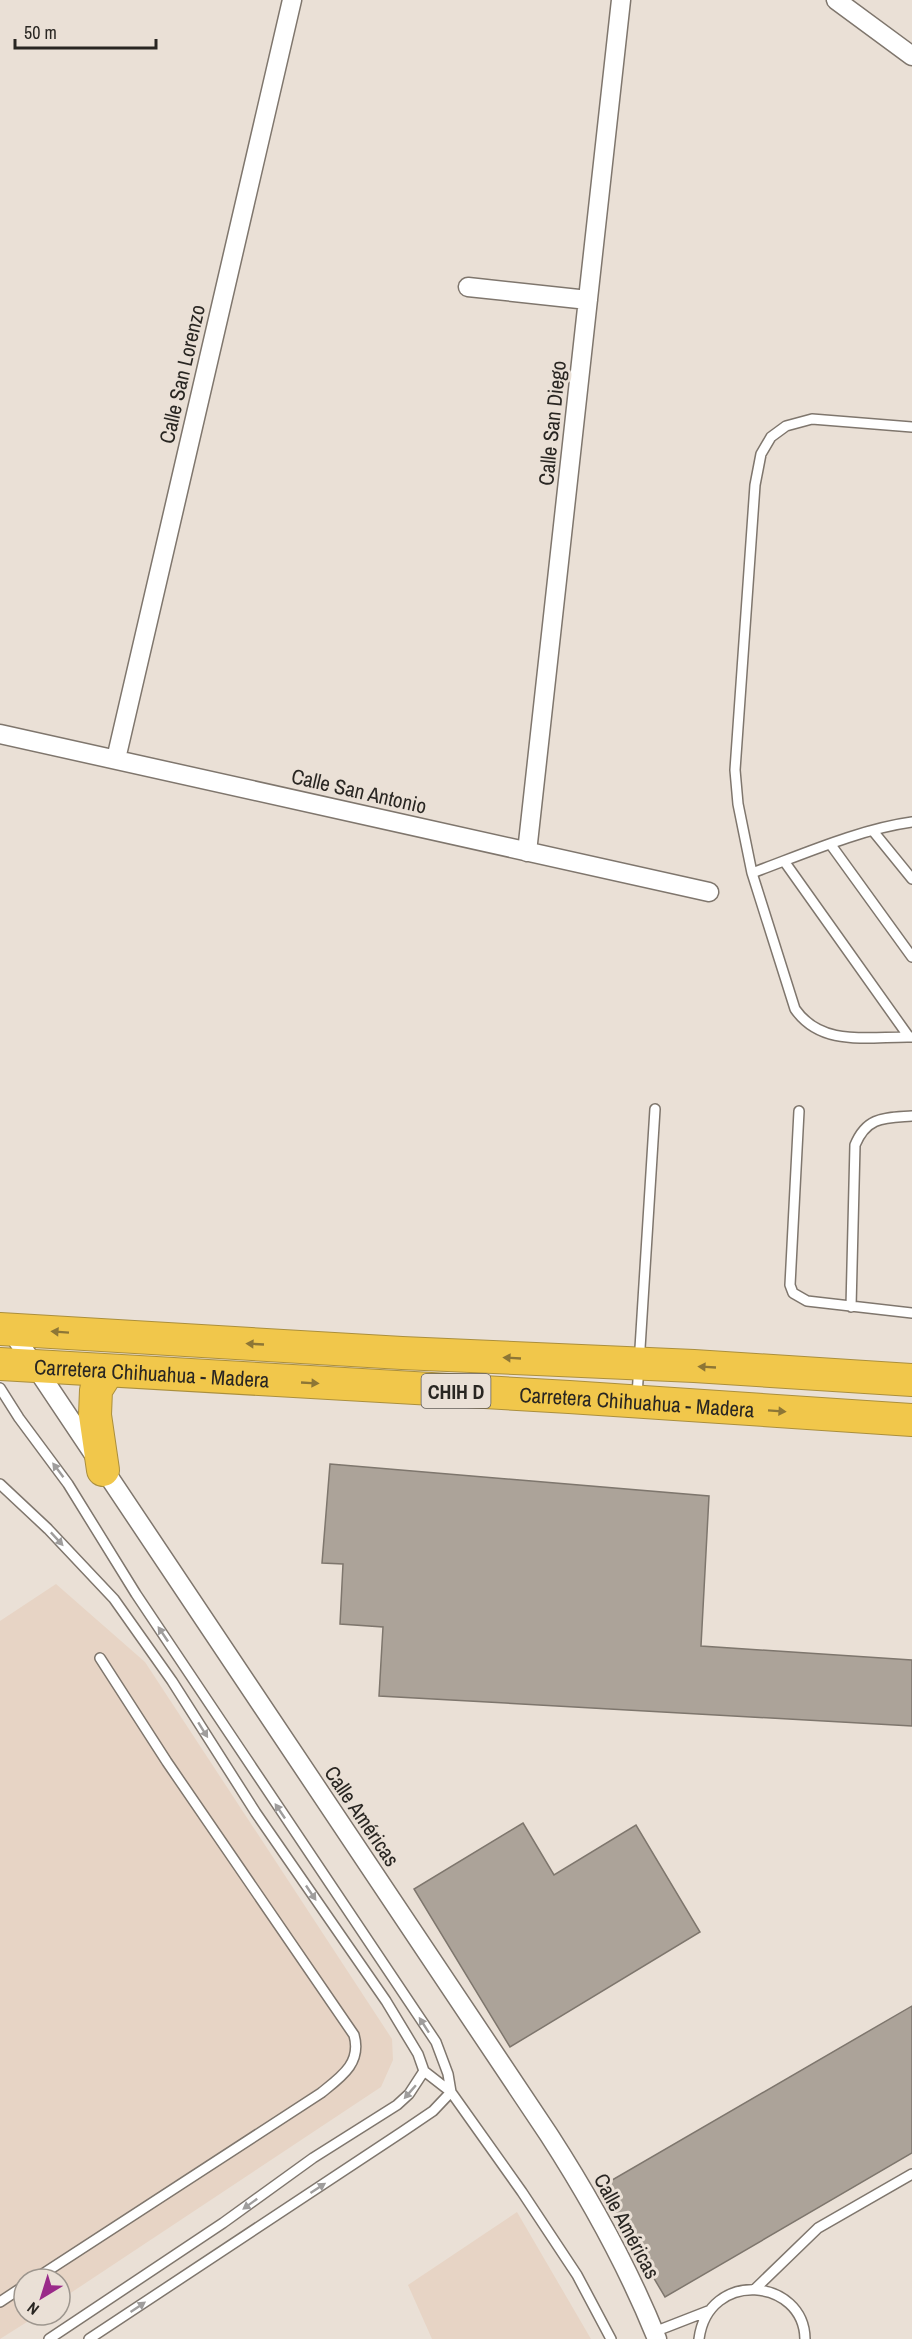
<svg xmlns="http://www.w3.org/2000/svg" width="912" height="2339" font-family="'Archivo Narrow',sans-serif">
<rect width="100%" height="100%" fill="#eae0d6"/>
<path fill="#e7d4c5" d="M56,1584L145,1662L392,2039L393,2060L381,2087L60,2300V2279H24V2315H38L0,2339V1621Z
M517,2212L591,2339H432L408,2285Z"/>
<path fill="#aca399" stroke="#7e766d" stroke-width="1.5" d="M330,1464L709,1496L701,1646L912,1660V1726L379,1696L383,1627L340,1624L343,1564L322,1563Z
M523,1823L554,1875L636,1825L700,1932L510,2047L414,1889Z
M912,2006V2153L665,2297L600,2187Z"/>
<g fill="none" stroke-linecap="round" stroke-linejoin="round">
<defs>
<path id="lane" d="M912,822C860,829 801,855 752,873L795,1009C822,1048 870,1036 912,1037
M873,831L912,879
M831,845L912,957
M784,861L909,1037
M752,873L738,804L735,770L755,485L761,454L771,437L786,426L812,419L912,427
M799,1111L790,1285L793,1293L807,1301L912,1313
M851,1307L855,1145C867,1116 885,1118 912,1116
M0,1388L19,1418L68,1484L136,1594L436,2042L448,2074L451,2092L433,2111L402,2132L89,2339
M637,1396L655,1109
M0,1484L48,1529L114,1599L172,1681L256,1813L386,2001L418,2054L424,2071L409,2094L397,2105L313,2158L223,2223L49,2339
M424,2071L451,2092L522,2192L577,2275L611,2339
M35,2279L321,2093C341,2077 362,2063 354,2035L167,1762L100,1658
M755,2289L818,2228L912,2174
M0,2302L24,2286
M654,2332L708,2311
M699,2339C708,2269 804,2278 805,2339"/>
<path id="street" d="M836,0L912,56
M468,287L588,300
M0,734L709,892
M116,759L292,0
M527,852L621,0
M10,1329L549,2135C591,2200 628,2267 657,2339"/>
<g id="highway">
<path d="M0,1329L402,1353L694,1366L912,1380"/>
<path id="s1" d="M0,1364L569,1397L912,1420"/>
<path d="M103,1470L95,1415L96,1390L108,1371"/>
</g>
</defs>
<use href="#lane" stroke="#7f766d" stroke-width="12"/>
<use href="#street" stroke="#7f766d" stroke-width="21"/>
<use href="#highway" stroke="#ab8f3d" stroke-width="34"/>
<use href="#lane" stroke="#fff" stroke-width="9"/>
<use href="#street" stroke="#fff" stroke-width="18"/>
<use href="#highway" stroke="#f1c74b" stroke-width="32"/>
</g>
<defs><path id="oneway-solid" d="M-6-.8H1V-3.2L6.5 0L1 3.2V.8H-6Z" transform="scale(1.5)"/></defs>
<g fill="#8d7636">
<use href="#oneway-solid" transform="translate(60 1332) rotate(-176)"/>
<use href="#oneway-solid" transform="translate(255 1344) rotate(-177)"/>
<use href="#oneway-solid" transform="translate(512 1358) rotate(-177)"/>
<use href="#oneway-solid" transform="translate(707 1367) rotate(-177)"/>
<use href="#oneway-solid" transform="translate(310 1383) rotate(3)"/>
<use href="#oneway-solid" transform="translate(777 1411) rotate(4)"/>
</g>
<g fill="#9f9d9c">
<use href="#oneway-solid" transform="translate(58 1470) rotate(-127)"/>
<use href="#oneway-solid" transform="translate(57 1539) rotate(47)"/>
<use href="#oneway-solid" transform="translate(163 1634) rotate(-124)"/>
<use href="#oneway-solid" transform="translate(203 1730) rotate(58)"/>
<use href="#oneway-solid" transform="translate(280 1811) rotate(-124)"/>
<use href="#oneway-solid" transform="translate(311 1893) rotate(56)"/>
<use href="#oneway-solid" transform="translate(424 2025) rotate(-123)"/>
<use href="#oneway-solid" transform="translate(410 2092) rotate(131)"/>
<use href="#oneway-solid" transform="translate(318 2188) rotate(-33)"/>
<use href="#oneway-solid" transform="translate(250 2204) rotate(144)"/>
<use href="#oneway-solid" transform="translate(138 2307) rotate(-34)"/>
</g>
<g text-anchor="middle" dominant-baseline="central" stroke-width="6" stroke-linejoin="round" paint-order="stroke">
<rect fill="#eae0d6" stroke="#635e58" stroke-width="1.5" x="421.5" y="1374" width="69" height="34" rx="4.5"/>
<g font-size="20" font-weight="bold" fill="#292622">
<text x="456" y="1391">CHIH D</text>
</g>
<g font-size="21" fill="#292622" stroke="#eae0d6">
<text transform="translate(182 374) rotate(-77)">Calle San Lorenzo</text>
<text transform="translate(552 423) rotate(-84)">Calle San Diego</text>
<text transform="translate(359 791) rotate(13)">Calle San Antonio</text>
<text stroke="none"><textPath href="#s1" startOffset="152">Carretera Chihuahua - Madera</textPath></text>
<text stroke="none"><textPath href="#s1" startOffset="638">Carretera Chihuahua - Madera</textPath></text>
<text transform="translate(362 1816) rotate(56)">Calle Américas</text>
<text transform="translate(627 2226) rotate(62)">Calle Américas</text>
</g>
</g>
<g transform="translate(42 2297) rotate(218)"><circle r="28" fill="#eae0d6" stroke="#9d968e" stroke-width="1.5"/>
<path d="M0-4.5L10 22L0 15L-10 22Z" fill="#9a2a89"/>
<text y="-9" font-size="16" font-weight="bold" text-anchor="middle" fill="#292622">N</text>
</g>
<path d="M15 39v9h141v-9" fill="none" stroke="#292622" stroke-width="3"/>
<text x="24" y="39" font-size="18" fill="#292622" stroke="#eae0d6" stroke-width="4.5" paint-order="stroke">50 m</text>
</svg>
